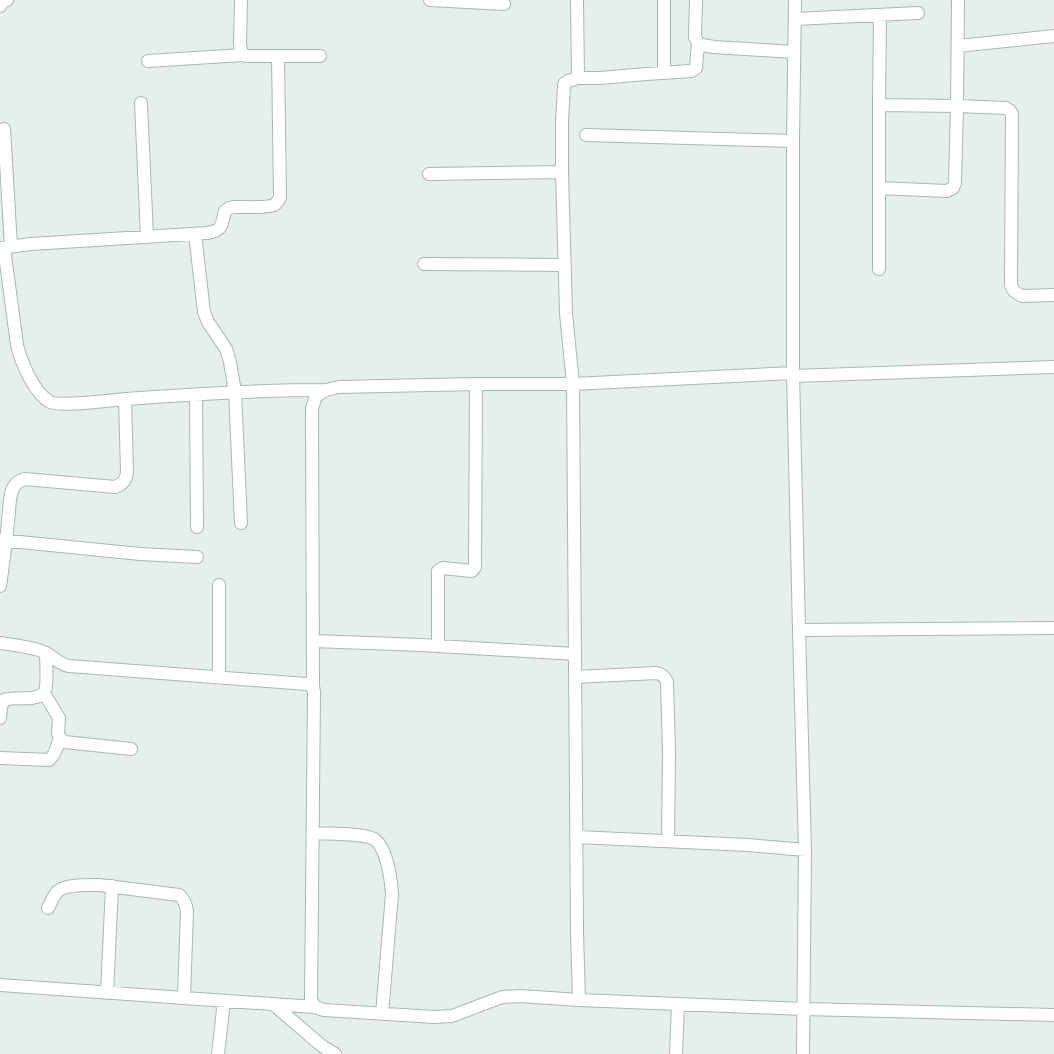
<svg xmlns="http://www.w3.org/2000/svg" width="1054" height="1054" font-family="Signika,sans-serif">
<rect width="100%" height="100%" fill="#e6efeb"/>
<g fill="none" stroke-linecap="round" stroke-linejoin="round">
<defs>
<path id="street" d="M241,0L240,44L241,50L243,55L248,56H320
M430,0L504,4
M577,0L578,78
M696,0L695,37L698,43L702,45L714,47L794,52
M795,0L793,141V373L799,630
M0,6L3,2L7,0
M795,19L918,13
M958,46L1054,36
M148,61L243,55
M664,73V0
M141,103L147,237
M879,105L957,106L1006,108L1010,111L1012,114L1011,285C1013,291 1016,294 1023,296L1054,295
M4,129L11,246
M586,135L793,141
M429,174L562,172
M879,188L947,191L953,188L955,183L957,106L958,0
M195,234L204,312L208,322L226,349L230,362L235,392L241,523
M0,248L31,244L207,233C224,230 221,225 225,211L229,208L234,207C243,207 268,208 274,205C277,203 279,200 280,197L278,56
M0,250L5,255L17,345C21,362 34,393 50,402C61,407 111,400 126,399C192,394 259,390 326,390
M424,264L565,265
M879,269V105L880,15
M793,376L1054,367
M196,395L197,527
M0,540L140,554L197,557
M0,586L6,542L10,500C11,490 15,481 25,479L115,487C124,484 127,479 127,470L125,399
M313,641L421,645L575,654
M0,643C13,645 33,647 44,652C54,656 57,664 69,666L306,684L313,686L314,692L311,1000L315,1007L324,1010L434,1017L452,1016L502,997L520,996L579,1000L803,1009L1054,1015
M438,646V571L443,568L472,571L475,567L476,384
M219,677V585
M575,677L656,673C662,674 665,676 667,682L669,752L668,841
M313,686L312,408L316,396L326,390L339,387L476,384H573L793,373
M44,693L59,718L58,733L60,739L65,742L131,749
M0,718L1,707L4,700C14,697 23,699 32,698C36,697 41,696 44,693C48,688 46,660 46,653
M0,758L49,760L54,754L60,739
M313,833C327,834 363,833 374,839C387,847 391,880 392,894L382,1014
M577,837L748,845L805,850
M48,908C51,903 53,896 58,891C66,884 88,885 99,885L179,895C184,899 186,904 187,911L184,998
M0,985L184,998L315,1007
M107,993L112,886
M579,1000L577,932L573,384L566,313L562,172V122L564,85L565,83L568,81L578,78H600L646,74L691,71L696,68L698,43
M273,1004L322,1046L335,1054
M218,1054L224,1001
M676,1054L678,1004
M803,1054L805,850L799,630L1054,628"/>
</defs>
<use href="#street" stroke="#a8b8b2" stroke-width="14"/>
<use href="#street" stroke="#fff" stroke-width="12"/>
</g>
</svg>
